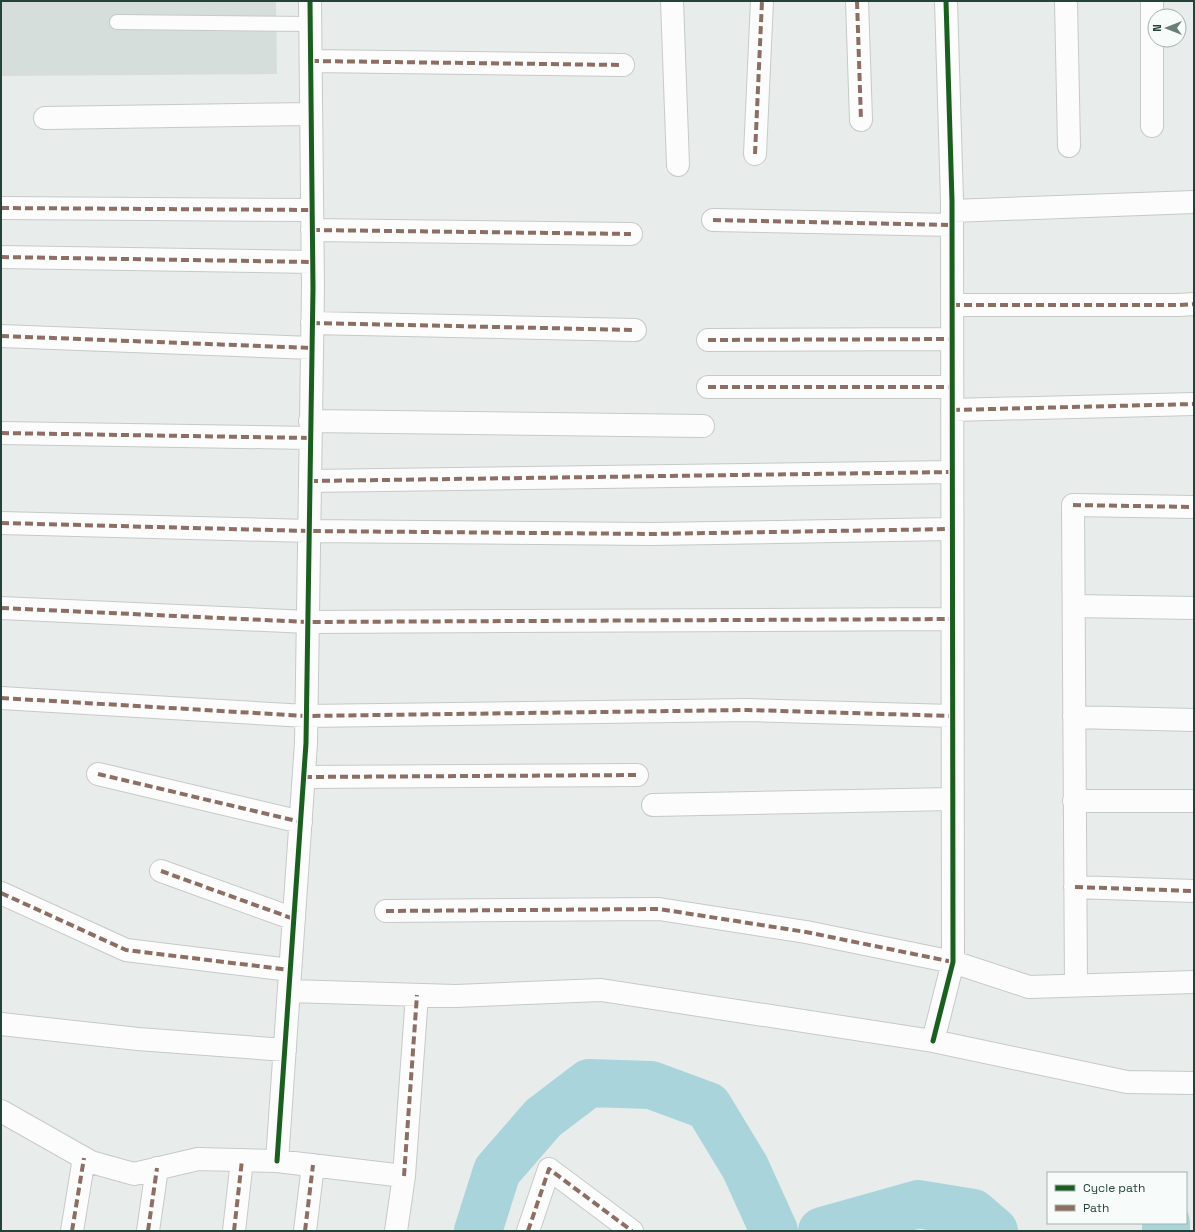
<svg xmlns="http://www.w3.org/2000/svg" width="1195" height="1232" font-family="'Space Grotesk',sans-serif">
<rect width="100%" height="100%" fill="#e8edeb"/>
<path fill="#d6dedb" d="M1,1H276L277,74L1,76Z"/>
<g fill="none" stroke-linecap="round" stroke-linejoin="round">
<path stroke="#a9d4db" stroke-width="48" d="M478,1231L497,1171L543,1118L589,1083L651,1085L708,1106L745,1167L774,1231
M822,1231L918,1204L973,1213L994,1231
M1166,1231V1223"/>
<defs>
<path id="service" d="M117,22L310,24"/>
<path id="minor" d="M672,1L678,165
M857,1L861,120
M1066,1L1069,146
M311,61L623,65
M45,118L311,114
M1152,126V1
M755,154L762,1
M1,208L312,210
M952,211L1194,202
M713,220L952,225
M312,230L631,234
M1,257L312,262
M952,305H1179L1194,304
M312,323L635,330
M1,336L312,348
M708,340L952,339
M708,387H952
M952,410L1194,404
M310,421L703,426
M1,433L310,438
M310,481L952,472
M1,523L309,531L652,534L952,529
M1074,606L1194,608
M1,608L308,622L952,619
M1,698L306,716L748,710L952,716
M1074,717L1194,720
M98,774L301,822
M304,777L637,775
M1074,801H1194
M653,805L952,799
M161,871L294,919
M1075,887L1194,891
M1,893L126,950L290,970
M386,911L659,909L806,932L953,962L1029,987L1194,982
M1076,985L1073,505L1194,507
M289,991L456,996L601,990L933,1041L1127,1082L1194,1083
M1,1024L138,1039L285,1050
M933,1041L953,962L952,201L946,1
M1,1111L91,1162L134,1174L198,1159L277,1161L404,1176L396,1231
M277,1161L306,743L313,288L310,1
M404,1176L417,995
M72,1231L84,1158
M148,1231L157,1168
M234,1231L242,1160
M305,1231L313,1165
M528,1231L549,1169L632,1231"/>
</defs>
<use href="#service" stroke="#c5cac8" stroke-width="16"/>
<use href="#minor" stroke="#c5cac8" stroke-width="24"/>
<use href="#service" stroke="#fcfcfc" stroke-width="14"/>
<use href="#minor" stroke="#fcfcfc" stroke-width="22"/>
<path stroke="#8d6e63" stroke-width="4" stroke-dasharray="8 4" stroke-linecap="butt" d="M857,1L861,120
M311,61L623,65
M755,154L762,1
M1,208L312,210
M713,220L952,225
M312,230L631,234
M1,257L312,262
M952,305H1179L1194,304
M312,323L635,330
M1,336L312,348
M708,340L952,339
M708,387H952
M952,410L1194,404
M1,433L310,438
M310,481L952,472
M1073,505L1194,507
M1,523L309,531L652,534L952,529
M1,608L308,622L952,619
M1,698L306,716L748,710L952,716
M98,774L301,822
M304,777L637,775
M161,871L294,919
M1075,887L1194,891
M1,893L126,950L290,970
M386,911L659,909L806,932L953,962
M404,1176L417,995
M72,1231L84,1158
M148,1231L157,1168
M234,1231L242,1160
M305,1231L313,1165
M528,1231L549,1169L632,1231"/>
<defs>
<path id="cycleway" d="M933,1041L953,962L952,201L946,1
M277,1161L306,743L313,288L310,1"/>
</defs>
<use href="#cycleway" stroke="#f7fbf9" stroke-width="8"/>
<use href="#cycleway" stroke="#1b5e20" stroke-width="5"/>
</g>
<rect width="1195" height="1232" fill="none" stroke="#24423a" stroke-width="4"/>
<rect x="1047" y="1172" width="140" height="52" fill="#f7fbf9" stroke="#a3b1ad"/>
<rect x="1055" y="1185" width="20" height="6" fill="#1b5e20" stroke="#a3b1ad"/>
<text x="1083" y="1192" font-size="12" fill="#24423a">Cycle path</text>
<rect x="1055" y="1205" width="20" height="6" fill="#8d6e63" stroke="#a3b1ad"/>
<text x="1083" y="1212" font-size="12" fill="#24423a">Path</text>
<g transform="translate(1167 28) rotate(270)"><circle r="19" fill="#f7fbf9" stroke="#a3b1ad"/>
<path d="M0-3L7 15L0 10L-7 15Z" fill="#697e78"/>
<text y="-6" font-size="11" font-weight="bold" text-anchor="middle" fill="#24423a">N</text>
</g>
</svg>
